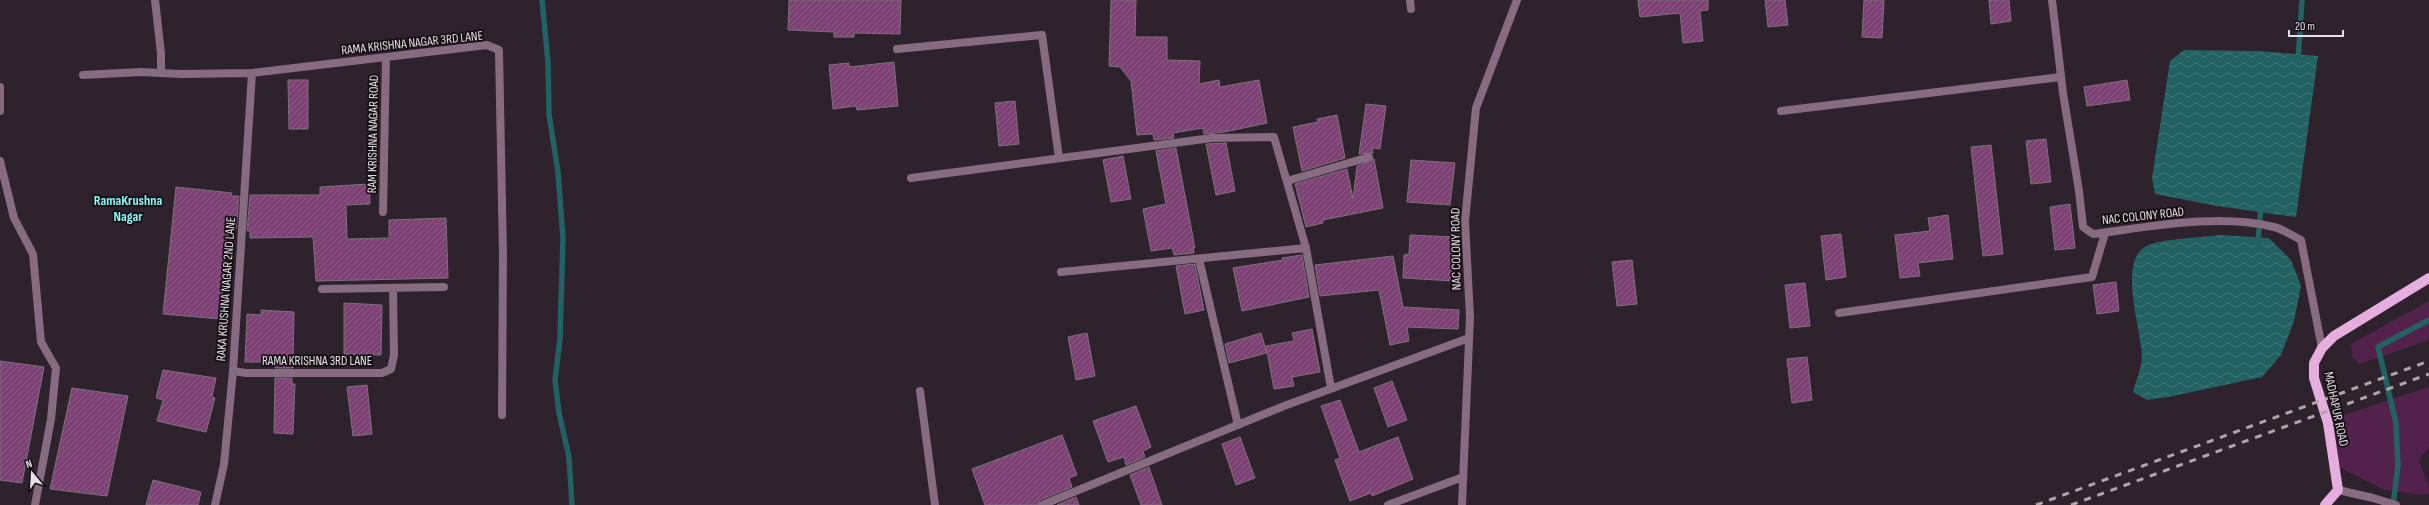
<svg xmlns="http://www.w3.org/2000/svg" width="2429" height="505" font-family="'Sofia Sans Condensed',sans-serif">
<defs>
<pattern id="water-waves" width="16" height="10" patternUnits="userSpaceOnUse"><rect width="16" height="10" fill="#236263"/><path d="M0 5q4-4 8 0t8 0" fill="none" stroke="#437879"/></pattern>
<pattern id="building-hatch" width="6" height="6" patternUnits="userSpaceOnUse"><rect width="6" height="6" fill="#7c4274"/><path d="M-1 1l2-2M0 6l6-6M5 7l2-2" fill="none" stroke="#8f5d88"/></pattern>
</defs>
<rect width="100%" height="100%" fill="#2e232c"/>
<path fill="#52224d" d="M2429,301V340L2359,364L2352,356L2351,344Z
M2429,387V447L2419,460L2429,487V493L2424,495L2385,490L2337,466L2332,419Z"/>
<path fill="url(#water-waves)" d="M2184,50L2259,51L2318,56L2296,217L2217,206L2155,194L2152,178L2170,61Z
M2220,235L2269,238L2291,260L2301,286L2294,321L2281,355L2262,377L2168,397L2147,400L2133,392C2136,381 2142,367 2142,356C2141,330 2120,268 2142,249C2154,238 2202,238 2220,235Z"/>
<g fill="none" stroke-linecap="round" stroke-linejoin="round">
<path stroke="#236263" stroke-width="5.5" d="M542,0L548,62L549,114L558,172L563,238L560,338L555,380L559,413L569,457L572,505
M2298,61L2302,0
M2258,244L2261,204
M2393,505L2398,466L2396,423L2378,347L2429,320"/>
</g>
<path fill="url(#building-hatch)" stroke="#7e707c" d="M789,0H901L900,34L854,33V37H834V32L788,30Z
M1111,0H1136L1135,37H1167V60L1200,61L1199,84L1219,80L1220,87L1259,80L1267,123L1224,132L1204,134L1203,128L1173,133L1174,138L1154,140L1153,134L1137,135L1131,81L1120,67L1109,66Z
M1638,0H1708V10L1700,11L1703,41L1683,43L1680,13L1640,17Z
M1765,0H1785L1788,25L1768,27Z
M1864,0H1884L1882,38L1862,37Z
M1989,0H2009L2011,21L1991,24Z
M894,62L898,106L857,110L856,106L833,109L829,65L849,63V67Z
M288,80H308V129H289Z
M2127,80L2130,100L2087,106L2084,87Z
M1015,101L1019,144L999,146L995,103Z
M1366,104L1386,106L1380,149L1372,148L1373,153L1359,154Z
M1337,115L1345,158L1302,171L1293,127L1318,122L1317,119Z
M2046,139L2051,182L2031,184L2026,141Z
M1226,143L1235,191L1216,195L1206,144Z
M1991,145L2003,254L1983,256L1971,147Z
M1176,148L1195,248H1193L1194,253L1174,255L1172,248L1151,251L1143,209L1166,204L1156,151Z
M1123,156L1131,199L1111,202L1103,160Z
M1374,159L1383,208L1323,220V223L1306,227L1295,184L1347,169L1353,199L1357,166Z
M1411,160L1455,163L1450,205L1407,202Z
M369,184L370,204L346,205L347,239L389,238V220L446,218L448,278L316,281L313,237L250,238V231H247L250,195H320V187Z
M176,187L232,193L231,196H239L236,230H229L220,319L163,314Z
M2070,204L2075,248L2055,250L2050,207Z
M1948,215L1953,259L1918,263L1920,276L1900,278L1895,235L1930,231L1928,218Z
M1841,234L1846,277L1826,280L1821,236Z
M1410,235L1454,237V281L1403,278L1404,255L1409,254Z
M1302,255L1309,297L1242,311L1233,268L1283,260L1282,258Z
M1393,256L1403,307L1459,310L1458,329L1407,327L1409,341L1390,345L1379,290L1320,296L1315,265Z
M1632,260L1637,304L1617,306L1612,262Z
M1195,264L1204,310L1185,314L1176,266Z
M2116,282L2119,311L2097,314L2093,285Z
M1805,283L1810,326L1790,328L1785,285Z
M344,303L382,305L381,355L344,354Z
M261,310L294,312L293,368H275V362H245L247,314L261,315Z
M1312,329L1320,372L1292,377L1294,386L1274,389L1266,346L1294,341L1292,333Z
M1087,333L1095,376L1076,380L1068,337Z
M1261,333L1267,353L1229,363L1225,344Z
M1807,357L1812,400L1792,403L1787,359Z
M0,361L44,367L22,483L0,480Z
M163,370L216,378L212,397L215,398L206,432L157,421L163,400L156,398Z
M275,378H292V384H295L293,434L274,433Z
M1392,381L1407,420L1388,427L1374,388Z
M367,385L372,434L353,436L347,387Z
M72,388L128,396L107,496L50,489Z
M1340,400L1359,452L1398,437L1413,479L1372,496L1371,493L1350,501L1335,460L1340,458L1321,406Z
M1136,406L1151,447L1143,451L1145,457L1126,465L1124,457L1108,462L1093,421Z
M1062,435L1077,475L1069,478L1072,487L1040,500L1037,505H985L972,469Z
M1240,437L1255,478L1236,485L1222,444Z
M1149,467L1162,505H1141L1130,475Z
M153,480L201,492L198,505H146Z
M1076,497L1079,505H1057Z"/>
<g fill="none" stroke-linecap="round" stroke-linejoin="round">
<path stroke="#866b81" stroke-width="8" d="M155,0L161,53V72
M1410,0L1411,9
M2052,0L2063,93L2079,191L2083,227L2093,234C2149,227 2219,213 2274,227C2283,229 2293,236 2301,240L2322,348
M897,49L1042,35L1059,158
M83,75L141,72L181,74L252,73L487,45L499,50L503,255L502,415
M0,87V111
M1781,111L2061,77
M0,161L14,218L33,254L41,342L56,368L51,419L35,505
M911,178L1212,138L1274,137L1306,248L1331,388
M1287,181L1369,157
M383,212L386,57
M1199,259L1238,425
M1061,272L1306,248
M322,289L444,287
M1839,313L2092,277L2105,233
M233,371L246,373H382L391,369L394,355L393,288
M920,391L935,505
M2338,490L2373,498L2396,505
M215,505L224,464L233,371L252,73
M1042,505L1284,406L1469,338
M1388,505L1463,477
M1462,505L1470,317L1465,221L1476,108L1517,0"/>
<path stroke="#e6aede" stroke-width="10" d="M2325,505L2338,490L2328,423L2314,378V363L2322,348L2334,336L2429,278"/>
<path stroke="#afa6ad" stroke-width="3" stroke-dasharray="7 7" stroke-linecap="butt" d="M2036,505L2429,361
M2071,505L2429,374"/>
</g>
<g text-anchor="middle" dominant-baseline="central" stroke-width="3.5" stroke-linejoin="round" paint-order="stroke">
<g font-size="13" fill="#e9e1e7" stroke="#130e12">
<text transform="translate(412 43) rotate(-6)">RAMA KRISHNA NAGAR 3RD LANE</text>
<text transform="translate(373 134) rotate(-89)">RAM KRISHNA NAGAR ROAD</text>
<text transform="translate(2143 216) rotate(-6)">NAC COLONY ROAD</text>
<text transform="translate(1456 249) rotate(-91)">NAC COLONY ROAD</text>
<text transform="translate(226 289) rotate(-86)">RAKA KRUSHNA NAGAR 2ND LANE</text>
<text x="317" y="361">RAMA KRISHNA 3RD LANE</text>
<text transform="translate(2336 409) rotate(78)">MADHAPUR ROAD</text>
</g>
<g font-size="14" font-weight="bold" fill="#8ef9fb" stroke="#130e12">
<text x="128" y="200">RamaKrushna<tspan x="128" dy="16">Nagar</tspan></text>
</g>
</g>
<g transform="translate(32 473) rotate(342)" stroke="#130e12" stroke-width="3" paint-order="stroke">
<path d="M0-3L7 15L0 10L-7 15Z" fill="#e9e1e7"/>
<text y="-6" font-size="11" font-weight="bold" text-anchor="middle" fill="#e9e1e7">N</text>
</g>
<path d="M2289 30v6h54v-6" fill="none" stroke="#e9e1e7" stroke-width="2"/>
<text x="2295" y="30" font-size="12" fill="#e9e1e7" stroke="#130e12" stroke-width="3" paint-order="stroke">20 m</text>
</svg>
